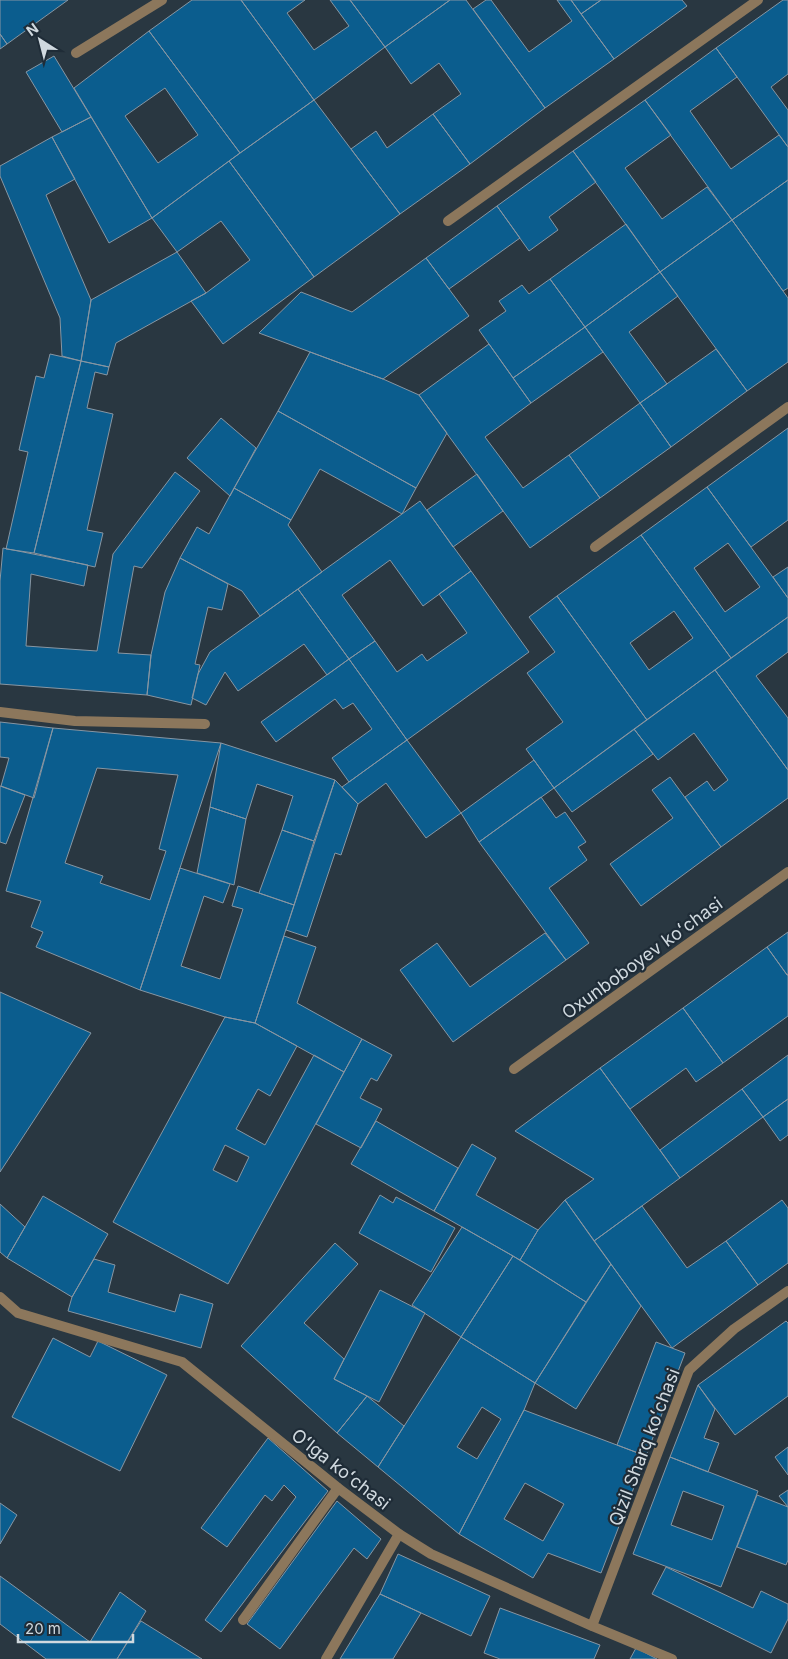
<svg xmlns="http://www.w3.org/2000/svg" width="788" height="1659" font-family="Inter,sans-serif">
<rect width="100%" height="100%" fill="#293741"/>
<path fill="#0b5d8e" stroke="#8796a3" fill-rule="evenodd" d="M0,0H68L7,44L0,34Z
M192,0H241L314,100L240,153L149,31Z
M241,0H305L287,13L314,50L349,26L330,0H350L385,47L314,100Z
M350,0H450L385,47Z
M450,0H466L545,108L470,164L433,114L461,94L439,63L411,84L385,47Z
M486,0H491L529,52L572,21L557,0H571L614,59L545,108L473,9Z
M571,0H601L581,14Z
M601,0H682L687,6L614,59L581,14Z
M783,0H788V74L771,87L788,110V147L716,48Z
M149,31L240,153L152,218L74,88ZM165,88L198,135L158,163L125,116Z
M0,34L7,44L0,49Z
M716,48L737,77L690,111L731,169L779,135L788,147V180L732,220L645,100Z
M54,56L91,117L62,132L26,72Z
M314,100L400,214L314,277L229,161Z
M645,100L671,135L625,168L662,219L707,187L732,220L660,272L573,151Z
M433,114L470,164L400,214L351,149L376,131L387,148Z
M91,117L152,218L109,243L52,137Z
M52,137L75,179L46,195L91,300L81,361L62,356L60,318L0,176V166Z
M573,151L596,182L549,217L558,230L529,251L497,206Z
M229,161L314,277L223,344L191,301L206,293L250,260L221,221L177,252L152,218Z
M788,180V288L783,291L732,220Z
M497,206L520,238L449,289L426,258Z
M732,220L788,298V362L747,391L660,272Z
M626,224L660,272L585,327L550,279Z
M177,252L206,293L116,343L109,367L81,361L91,300Z
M426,258L469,316L383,379L259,333L301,292L352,312Z
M660,272L678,296L629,332L667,384L640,403L585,327Z
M550,279L585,327L513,378L479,330L506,311L499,301L522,285L529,294Z
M585,327L603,352L531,403L513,378Z
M489,344L531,403L485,437L523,488L569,455L600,498L530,548L419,395Z
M716,349L747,391L671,447L640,403Z
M310,352L383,379L419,395L447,433L416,488L278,411Z
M50,354L81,361L34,553L6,549L28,452L19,450L36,376L44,378Z
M81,361L109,367L107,375L95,372L87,408L113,414L87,530L103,533L95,567L34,553Z
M640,403L671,447L600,498L569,455Z
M278,411L416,488L402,514L320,469L291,520L234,488Z
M221,418L256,448L230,496L187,458Z
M788,428V520L751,547L707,487Z
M175,472L200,491L142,568L134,566L118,653L151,655L147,695L0,684V581L3,548L88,565L84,586L31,574L26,646L97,651L113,554Z
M477,474L503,511L453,547L427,510Z
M707,487L788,598V617L731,658L641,535ZM728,543L760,587L725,612L694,568Z
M234,488L291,520L288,525L322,572L260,616L242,591L180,558L197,527L209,534Z
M420,501L471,571L423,606L390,560L342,595L375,641L349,659L298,589Z
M641,535L731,658L647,720L557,596ZM674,611L693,638L649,670L630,643Z
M180,558L228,584L222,610L208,607L195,664L200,665L191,705L147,695L151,655L165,592Z
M788,567V598L773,577Z
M471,571L529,652L407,740L349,659L375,641L397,672L422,654L427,661L467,633L439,594Z
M298,589L349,659L327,675L304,644L238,691L225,672L206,705L192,698L198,674L210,652Z
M557,596L647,720L554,788L526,749L563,722L527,673L555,652L529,617Z
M788,617V652L756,676L788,718V770L715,670Z
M349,659L407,740L349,782L332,758L372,729L353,703L343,709L335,699L276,742L261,722Z
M715,670L788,770V798L721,847L685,797L707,781L714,791L728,780L694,733L658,760L634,729Z
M0,722L53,728L34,798L1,786L9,758L0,757Z
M53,728L221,743L140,990L36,947L43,932L31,927L41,901L6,891ZM97,768L178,775L159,849L166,851L150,900L100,883L103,876L65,863Z
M634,729L653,754L572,812L554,788Z
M407,740L461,813L426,838L386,783L358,804L342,787Z
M221,743L335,780L314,841L282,830L293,796L257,784L246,819L210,807Z
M534,760L554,788L479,842L461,813Z
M670,777L721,847L641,906L610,864L673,818L652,790Z
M335,780L358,804L341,855L335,853L307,937L286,930Z
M0,786L25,795L6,844L0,842Z
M541,797L556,818L565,812L586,842L578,847L587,860L549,888L589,943L566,960L479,842Z
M210,807L246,819L234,885L197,873Z
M282,830L314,841L294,905L259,893Z
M180,868L230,884L223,903L204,896L181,966L220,979L243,909L232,906L238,886L294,905L255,1023L225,1017L140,990Z
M788,932V974L787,975L767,947Z
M545,933L566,960L453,1042L400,970L437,943L470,987Z
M284,936L316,947L297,1003L362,1039L344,1072L255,1023Z
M767,947L788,976V1016L723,1063L683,1008Z
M0,992L91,1033L0,1172Z
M683,1008L723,1063L696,1082L686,1068L630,1109L600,1068Z
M225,1017L255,1023L297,1046L270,1096L258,1089L236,1129L265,1145L314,1055L344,1072L228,1284L113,1222ZM225,1145L249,1157L237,1182L213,1170Z
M362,1039L392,1055L377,1081L371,1078L360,1098L382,1109L361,1148L316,1124Z
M788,1055V1099L763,1117L742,1089Z
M600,1068L680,1178L594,1241L565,1200L594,1179L515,1131Z
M742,1089L763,1117L680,1178L660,1150Z
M788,1099V1135L780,1141L763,1117Z
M376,1121L458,1168L434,1211L351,1164Z
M472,1144L496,1158L476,1195L538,1230L520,1260L434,1211Z
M380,1195L393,1203L396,1197L455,1228L431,1272L359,1233Z
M43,1196L108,1234L72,1297L7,1258Z
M565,1200L611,1264L586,1302L520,1260L538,1230Z
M782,1200L788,1208V1263L758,1285L726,1241Z
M0,1204L25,1227L7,1258L0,1252Z
M642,1206L687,1268L726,1241L758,1285L672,1348L594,1241Z
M462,1227L513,1256L461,1337L412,1305Z
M335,1243L358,1264L304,1323L344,1359L334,1379L367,1396L337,1433L241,1346Z
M513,1256L586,1302L535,1383L461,1337Z
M94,1259L115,1265L108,1292L175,1312L180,1294L213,1304L201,1348L68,1311L72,1297Z
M611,1264L641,1306L576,1409L535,1383Z
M380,1290L425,1313L379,1402L334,1379Z
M786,1321L788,1323V1396L735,1435L698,1385Z
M461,1337L535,1383L524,1410L459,1534L378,1467ZM482,1407L501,1419L477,1459L457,1447Z
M53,1338L90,1357L98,1341L167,1375L120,1471L12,1417Z
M656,1342L685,1353L646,1456L617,1445Z
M698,1385L715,1409L704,1438L719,1443L708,1472L670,1457Z
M367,1396L404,1426L378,1467L337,1433Z
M524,1410L646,1456L601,1573L548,1553L533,1578L459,1534ZM525,1483L564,1504L543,1541L504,1519Z
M268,1438L328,1491L221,1632L205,1620L296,1497L284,1485L272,1501L265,1495L227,1547L201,1528Z
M788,1447V1475L775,1457Z
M670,1457L758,1491L721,1587L633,1554ZM683,1491L724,1506L712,1540L671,1525Z
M788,1490V1507L779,1496Z
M757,1495L788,1507V1560L786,1565L737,1547Z
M337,1501L381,1539L367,1559L354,1548L280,1649L247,1624Z
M0,1503L17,1515L0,1544Z
M398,1554L490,1596L471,1636L380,1594Z
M666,1567L753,1608L761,1591L788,1604V1619L771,1653L652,1594Z
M0,1576L90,1642L120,1592L146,1611L117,1659H46L0,1624Z
M380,1594L421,1613L393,1659H340Z
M500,1608L600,1645L594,1659H500L484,1653Z
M141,1621L202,1659H117Z
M636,1648L657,1659H630Z"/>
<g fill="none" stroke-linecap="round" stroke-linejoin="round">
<path stroke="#8c775c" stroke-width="10" d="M243,1620L338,1488
M326,1659L399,1534"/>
<path stroke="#8c775c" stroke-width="10" d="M76,53L162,0
M448,221L758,0
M595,547L788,407
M0,712L75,721L205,724
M514,1069L788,872
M0,1297L18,1313L182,1362L338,1488L399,1534L431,1554L592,1626L672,1659
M592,1626L689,1370L734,1329L788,1291"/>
</g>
<g text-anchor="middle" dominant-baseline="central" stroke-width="4.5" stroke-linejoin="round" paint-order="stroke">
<g font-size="18" fill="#d0d9df" stroke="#1f2c37">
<text transform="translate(642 958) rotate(-36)">Oxunboboyev koʻchasi</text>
<text transform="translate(644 1447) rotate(-69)">Qizil Sharq koʻchasi</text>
<text transform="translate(341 1469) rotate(38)">Oʻlga koʻchasi</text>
</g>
</g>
<g transform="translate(40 40) rotate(324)" stroke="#1f2c37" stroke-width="4" paint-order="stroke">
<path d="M0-4L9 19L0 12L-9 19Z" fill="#d0d9df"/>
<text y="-8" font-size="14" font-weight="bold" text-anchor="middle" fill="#d0d9df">N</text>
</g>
<path d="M18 1634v8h115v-8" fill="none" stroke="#d0d9df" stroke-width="2.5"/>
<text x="25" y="1634" font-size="15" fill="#d0d9df" stroke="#1f2c37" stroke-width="4" paint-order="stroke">20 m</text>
</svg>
